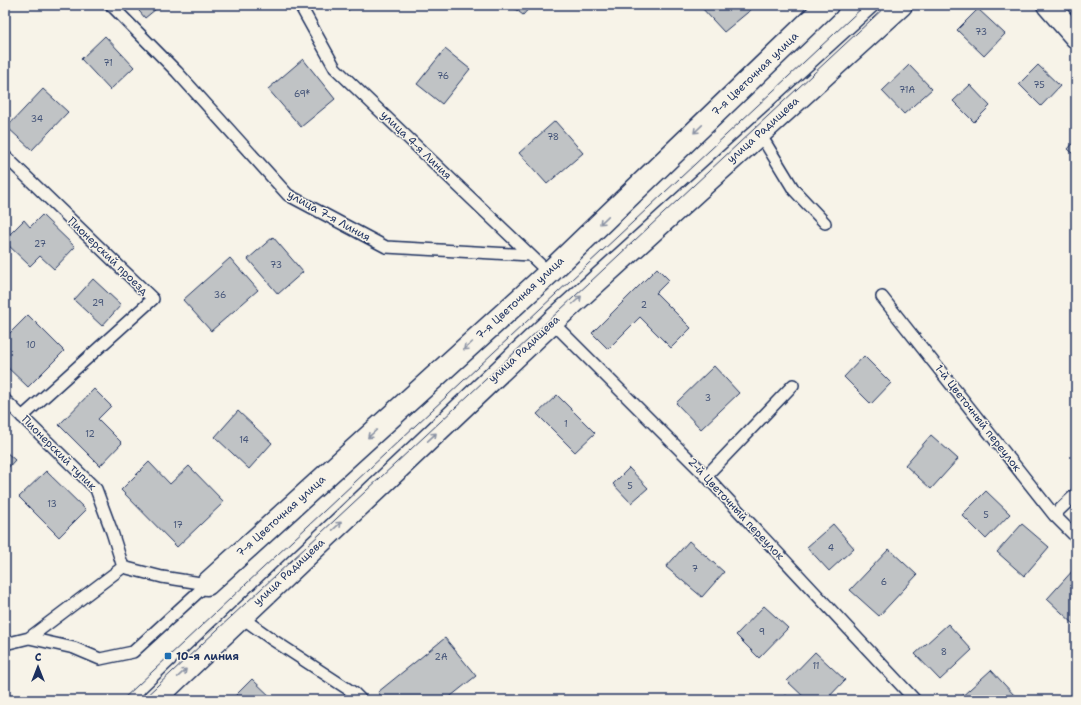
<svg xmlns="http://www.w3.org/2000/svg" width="1081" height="705" font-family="'Shantell Sans',sans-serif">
<rect width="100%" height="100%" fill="#f7f3e8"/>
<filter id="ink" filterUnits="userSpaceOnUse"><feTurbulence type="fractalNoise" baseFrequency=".025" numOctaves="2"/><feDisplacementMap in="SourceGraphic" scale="8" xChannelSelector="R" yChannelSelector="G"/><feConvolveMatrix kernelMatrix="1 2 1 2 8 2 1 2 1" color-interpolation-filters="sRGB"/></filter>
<g filter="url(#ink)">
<path fill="#c0c3c5" stroke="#1b2f5e" d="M134,5H161L145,18Z
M342,5H354L348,11Z
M510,5H532L523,15Z
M703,5H750L753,8L724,32L701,7Z
M978,9L1005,34L984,56L957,30Z
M105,36L134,67L110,90L81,59Z
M445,49L470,69L442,104L417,84Z
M303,59L335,99L301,127L268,89Z
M909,65L932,89L904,114L882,91Z
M1038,65L1060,86L1041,106L1019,84Z
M970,85L990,106L974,122L953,101Z
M43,89L68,112L32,150L7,127Z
M555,121L583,153L547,184L519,153Z
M1076,140V156L1068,149Z
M42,215L75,247L54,269L40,256L30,266L5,242V239L24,220L30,227Z
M273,237L303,272L278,294L248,259Z
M230,258L258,290L211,331L183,300Z
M657,268L669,280L656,293L691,328L671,348L640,317L608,349L592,333Z
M93,279L121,305L102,326L74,300Z
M28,315L64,351L28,387L5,365V338Z
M864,356L891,383L871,404L844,377Z
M714,366L739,393L701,429L676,403Z
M94,389L111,406L98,419L122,443L100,466L59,425Z
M557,395L595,433L575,452L537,414Z
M238,411L272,443L249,469L215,437Z
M931,435L958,459L931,489L905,465Z
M5,451L15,460L5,471Z
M149,462L170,484L189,466L224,502L177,547L121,490Z
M629,468L648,488L631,503L613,484Z
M46,471L86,510L59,537L19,497Z
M986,491L1010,514L986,539L962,515Z
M833,524L854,548L829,571L807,547Z
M1022,524L1049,547L1024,576L997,552Z
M689,541L724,572L702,597L666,567Z
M889,549L917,575L879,616L850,590Z
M1075,568L1076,623L1075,625L1047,599Z
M764,606L788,628L759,658L736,635Z
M948,624L972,650L940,680L915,654Z
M445,638L476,676L446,700H384L378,692Z
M815,652L845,680L826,700H807L787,681Z
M991,670L1015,696L1010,700H961L959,699Z
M252,679L274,700H231Z
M786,695L791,700H781Z"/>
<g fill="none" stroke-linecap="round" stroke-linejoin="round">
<defs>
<path id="lane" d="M111,5L177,72L288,195L386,247L530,255
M300,5L335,68L549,273
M760,134L794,190L825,223
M5,156L153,299L22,417
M882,297L1054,515L1076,537
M552,322L706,476L915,700
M5,400L96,489L112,532L123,567L162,577L207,584
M706,476L793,385
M1054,515L1076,494
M241,617L273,640L354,693L361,700
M29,638L123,567
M5,644L29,638L74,648L100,659L133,652L207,584"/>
<path id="street" d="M207,584L549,273L827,5
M154,700L552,322L901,5"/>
<path id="secondary" d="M1048,5L1076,37"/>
</defs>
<use href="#lane" stroke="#1b2f5e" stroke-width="14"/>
<use href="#street" stroke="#1b2f5e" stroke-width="25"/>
<use href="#secondary" stroke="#1b2f5e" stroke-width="25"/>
<use href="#lane" stroke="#f7f3e8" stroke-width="11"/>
<use href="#street" stroke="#f7f3e8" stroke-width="22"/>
<use href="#secondary" stroke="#f7f3e8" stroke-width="22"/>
<path stroke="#1b2f5e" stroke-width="1" d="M122,700L865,5
M142,700L887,5"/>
</g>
<defs><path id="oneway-shaft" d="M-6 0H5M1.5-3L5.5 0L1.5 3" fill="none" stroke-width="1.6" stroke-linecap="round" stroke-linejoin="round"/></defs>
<g stroke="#8991a3">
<use href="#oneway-shaft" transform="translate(698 129) rotate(136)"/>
<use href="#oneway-shaft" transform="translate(604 220) rotate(136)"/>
<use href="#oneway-shaft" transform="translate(577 300) rotate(-42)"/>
<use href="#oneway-shaft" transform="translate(468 346) rotate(138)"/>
<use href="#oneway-shaft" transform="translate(372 434) rotate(138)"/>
<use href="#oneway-shaft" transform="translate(432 437) rotate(-43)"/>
<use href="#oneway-shaft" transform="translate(337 526) rotate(-43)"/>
<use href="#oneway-shaft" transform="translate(182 673) rotate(-43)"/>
</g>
</g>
<rect fill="#1f6fb2" stroke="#f7f3e8" stroke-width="1.5" x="164" y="652" width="8" height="8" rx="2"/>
<g text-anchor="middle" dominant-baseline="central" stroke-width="3" stroke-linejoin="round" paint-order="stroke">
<g font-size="9" fill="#445478">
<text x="981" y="32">73</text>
<text x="108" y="63">71</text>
<text x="443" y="76">76</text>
<text x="1039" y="85">75</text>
<text x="907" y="90">71А</text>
<text x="302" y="94">69*</text>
<text x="37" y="119">34</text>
<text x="553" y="137">78</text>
<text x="40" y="244">27</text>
<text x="276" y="265">73</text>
<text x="220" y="295">36</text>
<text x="98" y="303">29</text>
<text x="644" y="305">2</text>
<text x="31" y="345">10</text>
<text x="708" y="398">3</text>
<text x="566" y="424">1</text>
<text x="90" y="434">12</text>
<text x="244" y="440">14</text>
<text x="630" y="486">5</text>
<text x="52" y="504">13</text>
<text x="986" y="515">5</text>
<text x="178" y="525">17</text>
<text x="831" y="548">4</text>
<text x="695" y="569">7</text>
<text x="884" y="582">6</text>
<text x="762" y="632">9</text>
<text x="944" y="652">8</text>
<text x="441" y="657">2А</text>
<text x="816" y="666">11</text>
</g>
<g font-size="11" fill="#1b2f5e" stroke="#f7f3e8">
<text transform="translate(755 74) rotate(-44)">7-я Цветочная улица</text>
<text transform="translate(763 130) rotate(-42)">улица Радищева</text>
<text transform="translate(416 145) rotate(44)">улица 4-я Линия</text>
<text transform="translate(329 216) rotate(29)">улица 7-я Линия</text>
<text transform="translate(108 256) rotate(44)">Пионерский проезд</text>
<text transform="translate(520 298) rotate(-43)">7-я Цветочная улица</text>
<text transform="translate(524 349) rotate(-43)">улица Радищева</text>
<text transform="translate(978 418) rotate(52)">1-й Цветочный переулок</text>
<text transform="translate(59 453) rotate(45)">Пионерский тупик</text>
<text transform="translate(736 509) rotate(47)">2-й Цветочный переулок</text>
<text transform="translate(281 516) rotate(-42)">7-я Цветочная улица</text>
<text transform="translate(289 572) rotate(-43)">улица Радищева</text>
</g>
<g font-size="11" font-weight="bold" fill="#1b2f5e" stroke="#f7f3e8" text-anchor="start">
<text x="176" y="656">10-я линия</text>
</g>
</g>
<rect width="1081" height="705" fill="none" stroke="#f7f3e8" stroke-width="20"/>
<rect x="10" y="10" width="1061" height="685" fill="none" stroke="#1b2f5e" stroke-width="1.5" filter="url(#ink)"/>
<g transform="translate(38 667)" stroke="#f7f3e8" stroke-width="3" paint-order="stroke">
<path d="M0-3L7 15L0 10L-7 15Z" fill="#1b2f5e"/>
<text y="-6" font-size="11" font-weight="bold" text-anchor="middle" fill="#1b2f5e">С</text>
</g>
</svg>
